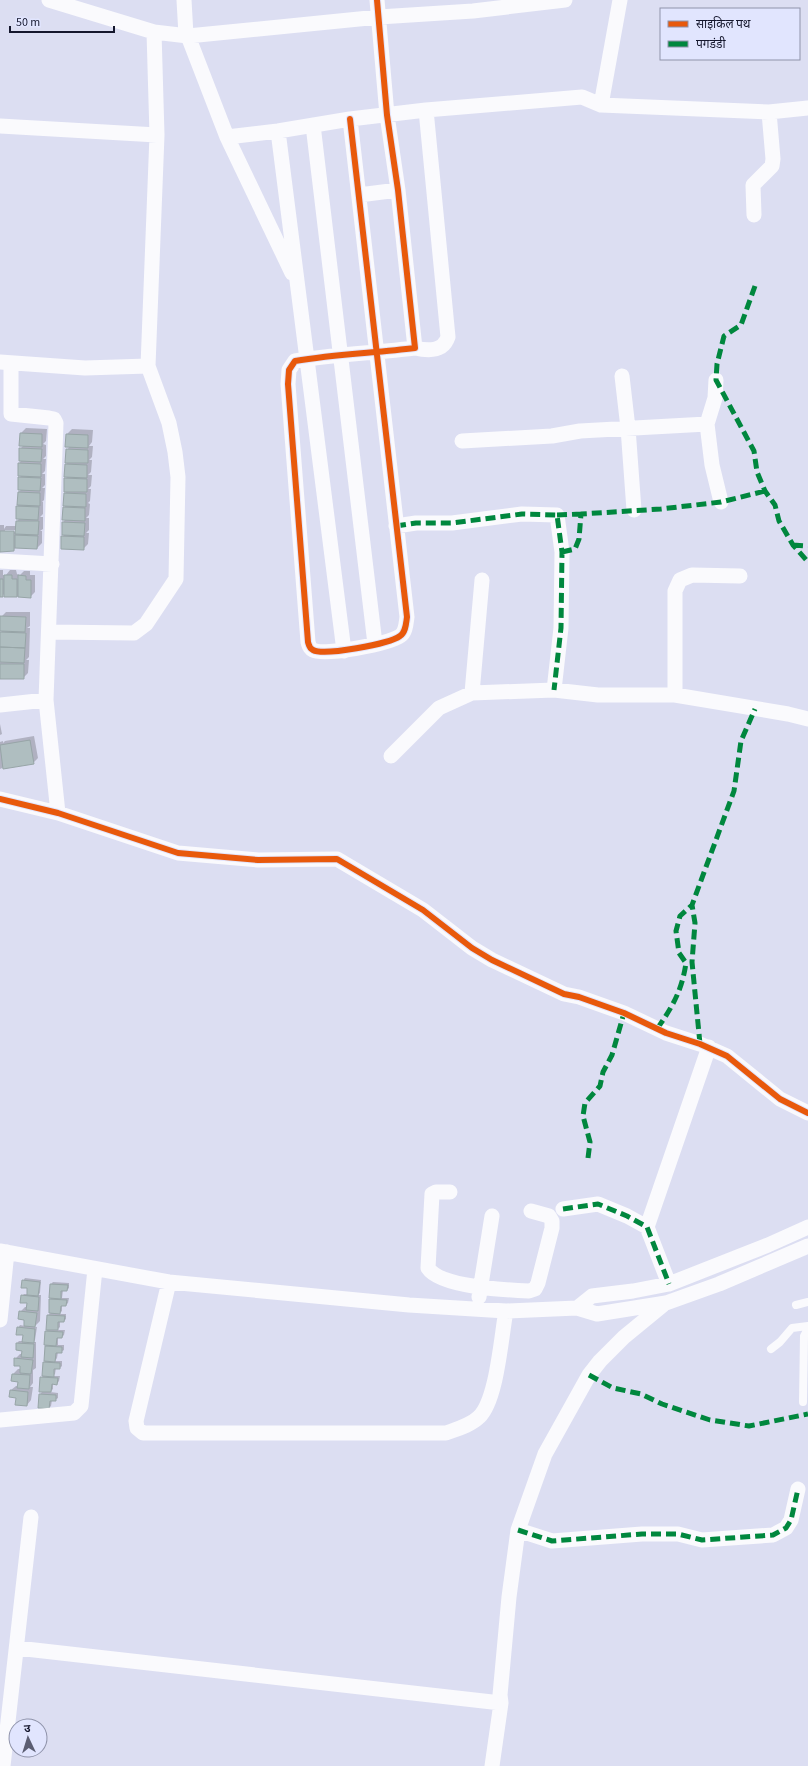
<svg xmlns="http://www.w3.org/2000/svg" width="808" height="1766" font-family="'Source Sans 3','Noto Sans Devanagari',sans-serif">
<rect width="100%" height="100%" fill="#dcdef2"/>
<path fill="#0003" fill-rule="evenodd" d="M26,428L47,429L46,441L43,444L46,445V456L43,459H46L45,471L42,474H45V485L42,488H45L44,500L42,502H43V514L40,517H43V529L40,531H42V543L37,548L16,547L14,550L0,547V525H4V529L6,526H17V521L20,518L17,506L20,504L18,492L21,490L19,478L22,475L19,463L22,460L20,449L24,445L21,433ZM5,530H19V532H5Z
M72,429L93,430L92,442L89,446H93L92,457L89,460H92L91,472L88,475H92L91,486L88,489H91L90,501L88,503L90,504L89,515L86,518H89V530L86,533H89L88,544L83,549L62,537L65,534L63,522L66,519L64,508L66,505L65,493L68,491L65,479L68,476L66,464L68,462L67,450L70,446L67,434Z
M0,570H3V575H6L10,570H16L17,574L20,575L24,571H30V575H35V592L30,597L5,596V594L0,596Z
M6,612H30V626L27,628H30L29,657L26,660H29L28,673L23,678H0V633L3,630L0,618Z
M0,724L2,734L0,735Z
M34,736L38,758L33,763L4,767L0,769V742L3,741V743L5,741Z
M25,1278L41,1280L40,1293L38,1295H41L40,1321L34,1327H37L35,1340L33,1342H36V1368L33,1370V1383L30,1387H33L31,1400L27,1405L11,1390L16,1386H18L19,1381L12,1380L13,1374L18,1369H21V1365L15,1359L20,1354H23V1350L17,1343L19,1341H23L24,1334L18,1328L20,1325L25,1326V1319L20,1312L25,1307H27L28,1303L22,1296L24,1294H28V1287L23,1281Z
M53,1282L69,1283V1288L67,1290H63L62,1298H69L68,1303L66,1305H62V1311L59,1314H66V1319L64,1321H60V1327L57,1330H65L64,1335L62,1337H58V1345H64V1350L61,1352H58L57,1358L55,1361H62V1366L60,1368H56L55,1374L53,1376H60L59,1381L57,1384L53,1383V1389L50,1392L58,1393V1398L55,1400H52L51,1406L49,1408L39,1407L40,1394L43,1391L41,1378L43,1376L44,1362L46,1360H45L46,1331L49,1329L48,1315L51,1313H50L51,1284Z"/>
<path fill="#afbec0" stroke="#97a5a7" d="M20,433L42,434V447L19,446Z
M66,434L88,435V448L65,447Z
M19,448L42,449L41,462L19,461Z
M66,449L88,450V463H65Z
M18,463L41,464V477L18,476Z
M65,464L87,465V478L64,477Z
M18,477L41,478L40,491L18,490Z
M64,478L87,479V492H64Z
M18,492L40,493V506L17,505Z
M64,493L86,494V507L63,506Z
M16,506L39,507L38,520L16,519Z
M63,507L85,508V521L62,520Z
M16,521H39L38,535L15,534Z
M62,522L85,523L84,536L62,535Z
M0,531H14V551L0,552Z
M15,535L38,536L37,549L15,548Z
M61,536L84,537V550L61,549Z
M4,575H12V579H17V597H4Z
M18,575L26,576V580H31V598L18,597Z
M0,579H3V597H0Z
M0,616L26,617L25,632L0,631Z
M0,632L26,633L25,648L0,647Z
M0,647L25,648L24,663L0,662Z
M0,664H24V679H0Z
M30,740L34,764L3,769L0,745Z
M22,1280L40,1282L38,1296L27,1295V1288H21Z
M50,1284L68,1285L67,1291H61V1299L49,1298Z
M21,1295L39,1297L38,1311L26,1310L27,1303H20Z
M49,1299L67,1300L66,1306H61L60,1314L49,1313Z
M19,1311L37,1313L35,1327L24,1326V1320L18,1319Z
M47,1315L65,1316L64,1322H58V1330H46Z
M17,1327L35,1329L34,1343L22,1342L23,1335H16Z
M45,1331L63,1332L62,1338H57L56,1346L44,1345Z
M16,1343L34,1344L33,1358L21,1357L22,1351L16,1350Z
M45,1346L62,1347V1353H56L55,1362L44,1361Z
M14,1358L33,1360L31,1374L20,1373V1366H14Z
M43,1362L60,1363V1369H54V1377L42,1376Z
M12,1374L30,1375L29,1389L17,1388L18,1382L11,1381Z
M40,1377L58,1378L57,1385L52,1384L51,1392H39Z
M10,1390L28,1392L27,1406L15,1405L16,1398L9,1397Z
M39,1394L56,1395V1401H50L49,1409L38,1408Z"/>
<g fill="none" stroke-linecap="round" stroke-linejoin="round">
<path stroke="#fafafd" stroke-width="8" d="M796,1305L808,1302
M771,1349L780,1342L792,1328L808,1326
M803,1402L804,1336L808,1329"/>
<path stroke="#fafafd" stroke-width="15" d="M49,0L154,32L188,36L379,17L473,11L565,0
M184,0L186,35
M188,36L227,137L278,131L350,119L426,110L582,97L601,105L769,112L808,108
M601,105L620,0
M350,119L407,617C406,623 406,632 400,636C389,644 324,656 313,650C309,648 309,645 308,642L288,384L289,370L295,361C335,354 375,353 415,348L398,190L387,115L377,0
M313,125L375,644
M0,126L157,135
M278,131L344,651
M227,137L292,273
M359,195L398,190
M754,215L753,185L772,166L773,159L769,112
M415,348C428,351 443,352 448,337L426,110
M0,362L85,368L148,366
M11,363V414L49,418L54,419L56,423L46,700L58,813
M622,376L628,428L634,510
M716,380L715,398L707,424L712,465L721,502
M462,441L552,436L580,431L707,424
M396,526L416,523H452L522,514L557,515L562,552L561,628L554,690
M0,561L52,564
M49,632L134,633L146,624L176,579L178,477L175,452L169,423L148,366L157,135L154,32
M472,693L482,580
M675,695V591L680,580L692,575L740,576
M0,705L46,700
M391,756L439,708L472,693L554,690L598,695H675L788,714L808,719
M0,799L58,813L178,853L258,860L337,859L423,910L472,948L492,960L564,994L579,997L624,1013L666,1033L700,1044L727,1056L780,1099L808,1113
M450,1192H436L432,1194L428,1268C440,1287 507,1290 529,1291L535,1289L538,1283L552,1228V1221L549,1216L531,1211
M563,1209L598,1204L627,1216L647,1227L669,1284
M647,1227L709,1047
M0,1251L169,1282L409,1305L506,1311L577,1308L597,1314L666,1303L719,1284L808,1246
M169,1282L136,1421L137,1428L143,1433H446C457,1429 471,1425 479,1417C497,1400 501,1337 506,1311
M479,1297L492,1216
M577,1308L592,1296L633,1291L669,1284L768,1245L808,1227
M0,1320L7,1252
M0,1420L74,1413L81,1406L95,1269
M518,1530L552,1541L642,1534H678L702,1540L773,1535L786,1528L791,1520L798,1489
M17,1648L501,1703
M3,1766L31,1517
M492,1766L501,1703L500,1695L509,1597L518,1530L545,1454L589,1375L600,1361L624,1337L663,1305"/>
<path stroke="#00873e" stroke-width="5" stroke-dasharray="10 5" stroke-linecap="butt" d="M755,286L741,325L724,336L717,364L716,380L754,451L757,472L765,491L775,505L779,521L793,545L808,562
M557,515L581,514
M396,526L416,523H452L522,514L557,515L562,552L561,628L554,690
M793,545L808,546
M562,552L575,549L579,539L581,514L661,509L721,502L765,491
M657,1029C673,1006 682,990 686,963L679,953L676,931L680,916L692,905
M700,1044L692,962L695,923L692,905L734,791L741,741L755,709
M588,1158L590,1142L583,1116L585,1103L600,1086L603,1072L612,1055L624,1013
M563,1209L598,1204L627,1216L647,1227L669,1284
M589,1375L613,1388L641,1394L662,1404L710,1420L749,1426L808,1414
M518,1530L552,1541L642,1534H678L702,1540L773,1535L786,1528L791,1520L798,1489"/>
<defs>
<path id="cycleway" d="M350,119L407,617C406,623 406,632 400,636C389,644 324,656 313,650C309,648 309,645 308,642L288,384L289,370L295,361C335,354 375,353 415,348L398,190L387,115L377,0
M0,799L58,813L178,853L258,860L337,859L423,910L472,948L492,960L564,994L579,997L624,1013L666,1033L700,1044L727,1056L780,1099L808,1113"/>
</defs>
<use href="#cycleway" stroke="#e1e5fe" stroke-width="8"/>
<use href="#cycleway" stroke="#e8590c" stroke-width="6"/>
</g>
<rect x="660" y="8" width="140" height="52" fill="#e1e5fe" stroke="#8f93aa"/>
<rect x="668" y="21" width="20" height="6" fill="#e8590c" stroke="#8f93aa"/>
<text x="696" y="28" font-size="12" fill="#15172d">साइकिल पथ</text>
<rect x="668" y="41" width="20" height="6" fill="#00873e" stroke="#8f93aa"/>
<text x="696" y="48" font-size="12" fill="#15172d">पगडंडी</text>
<g transform="translate(28 1738) rotate(356)"><circle r="19" fill="#e1e5fe" stroke="#8f93aa"/>
<path d="M0-3L7 15L0 10L-7 15Z" fill="#5b5d72"/>
<text y="-6" font-size="11" font-weight="bold" text-anchor="middle" fill="#15172d">उ</text>
</g>
<path d="M10 26v6h104v-6" fill="none" stroke="#15172d" stroke-width="2"/>
<text x="16" y="26" font-size="12" fill="#15172d" stroke="#e1e5fe" stroke-width="3" paint-order="stroke">50 m</text>
</svg>
